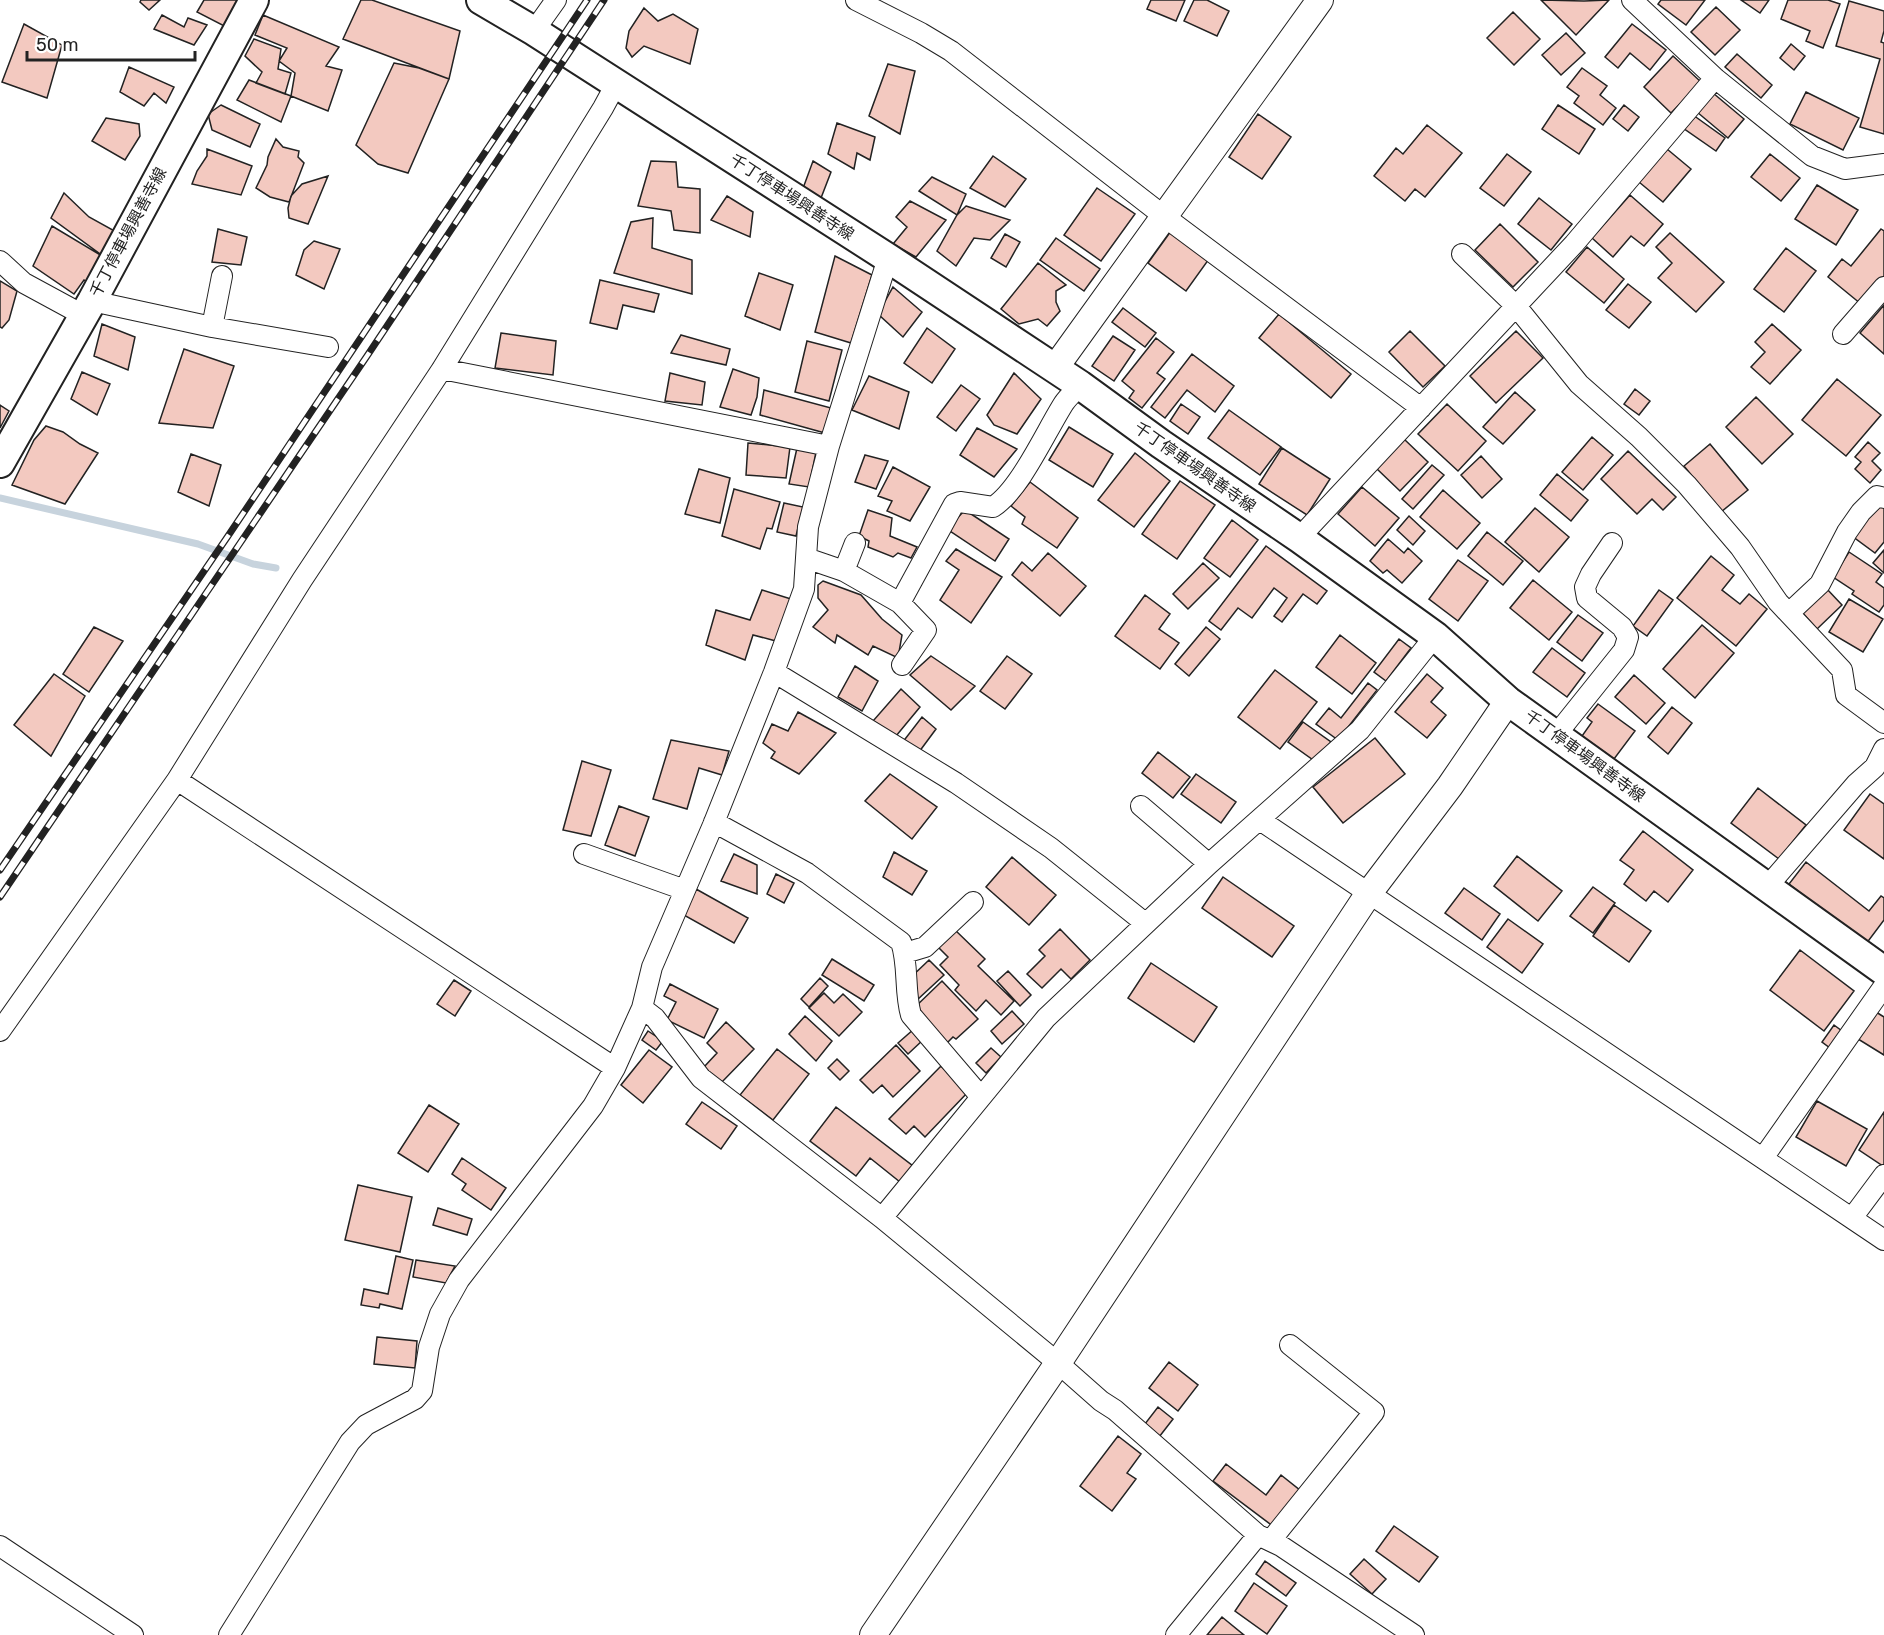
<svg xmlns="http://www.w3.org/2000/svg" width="1884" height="1635" font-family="Rubik,'Noto Sans JP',sans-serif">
<rect width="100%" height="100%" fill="#fff"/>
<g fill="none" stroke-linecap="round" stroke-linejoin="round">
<path stroke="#c7d3dd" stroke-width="7" d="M0,498L198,544L253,564L276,568"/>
</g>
<path fill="#f3c9c0" stroke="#222" stroke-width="1.5" d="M141,0H160L149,10L140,2Z
M204,0H242L230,29L197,12Z
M361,0H372L460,31L449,79L343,39Z
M1151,0H1185L1176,21L1147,9Z
M1194,0H1207L1229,11L1217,36L1184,21Z
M1541,0L1584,1L1609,0L1576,35Z
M1661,0H1705L1686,25L1658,4Z
M1741,0H1769L1760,13Z
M1788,0H1828L1840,4L1823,48L1806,41L1810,31L1781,19Z
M1849,1L1884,11V31L1881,42L1884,43V134L1860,127L1880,59L1836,46Z
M1716,7L1740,30L1715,55L1691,32Z
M644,8L658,21L673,14L698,29L690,64L644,46L632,57L626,48L629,31Z
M1513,12L1540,39L1514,65L1487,38Z
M162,15L184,27L188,18L207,25L194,45L154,29Z
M263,15L339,47L326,66L342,70L328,111L291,96L295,73L279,61L287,48L255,35Z
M24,24L62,45L47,98L2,82Z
M1632,24L1666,50L1650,70L1630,53L1618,68L1605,57Z
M1566,33L1585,53L1561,75L1542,55Z
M254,39L281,49L278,69L291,73L285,94L256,83L262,72L245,56Z
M1791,44L1805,56L1794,70L1780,58Z
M1737,54L1772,85L1761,98L1725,67Z
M1673,56L1701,82L1671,113L1644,87Z
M394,63L419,68L449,79L408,173L378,164L356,145Z
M888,64L915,71L900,134L869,116Z
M129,67L174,87L166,103L154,93L144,106L120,92Z
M1582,68L1607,86L1600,95L1616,108L1603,125L1574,103L1579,96L1567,87Z
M249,80L291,96L281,122L237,100Z
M1806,92L1859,118L1843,150L1790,124Z
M1713,93L1744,119L1728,138L1697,112Z
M221,105L260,124L250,147L212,130L208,114Z
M1558,105L1595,129L1579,154L1542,129Z
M1624,105L1639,117L1628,131L1613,119Z
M1258,114L1291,137L1262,179L1229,157Z
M1693,115L1725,138L1716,151L1683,128Z
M106,118L139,124L140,136L125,160L92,141Z
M837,123L875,137L870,160L857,153L854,169L828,154Z
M1427,125L1462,153L1425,197L1415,189L1405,201L1374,176L1396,148L1403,154Z
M276,139L283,147L299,151L298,157L304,163L289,202L270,197L256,188L267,165L268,157Z
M207,149L252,166L241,195L192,184L197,171L207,156Z
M1667,149L1691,169L1663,202L1639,182Z
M1507,154L1531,172L1504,206L1480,188Z
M1770,154L1800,178L1781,201L1751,177Z
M993,156L1026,179L1005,207L970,188Z
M651,161L676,162L678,187L700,189V233L674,230L671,211L638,206Z
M813,161L831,172L821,198L802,191Z
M328,176L308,224L289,218L288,208L291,196L302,184Z
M932,177L966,194L957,215L919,191Z
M1817,185L1858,210L1836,245L1795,219Z
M1097,188L1135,214L1101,261L1064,235Z
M64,193L89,217L120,234L107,259L51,218Z
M1630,195L1663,224L1644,246L1631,236L1613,257L1592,238Z
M727,196L753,212L750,237L711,220Z
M1539,198L1572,224L1551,250L1518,224Z
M910,201L946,220L916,257L893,244L907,227L896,217Z
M966,206L1010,220L990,240L974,238L956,266L937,251L957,215Z
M653,218L652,248L692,260V294L614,273L631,222Z
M1500,224L1538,262L1513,287L1475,250Z
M52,226L107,259L89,283L84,280L74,294L33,266Z
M218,229L247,237L241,265L212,262Z
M1881,229L1884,231V276L1861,304L1828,277L1842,259L1851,266Z
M1171,231L1209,259L1186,291L1148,263Z
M1670,233L1724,282L1696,312L1658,278L1672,263L1656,247Z
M1005,234L1020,242L1006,267L991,258Z
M1056,238L1100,269L1084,291L1040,260Z
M314,241L340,249L324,289L296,275L304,250Z
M1587,247L1624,279L1604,303L1566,272Z
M1786,248L1816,271L1784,312L1754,289Z
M835,256L872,275L851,343L815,332Z
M1038,263L1066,285L1056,291V302L1060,311L1047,326L1038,319L1019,324L1001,309Z
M759,273L793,285L780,330L745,316Z
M600,280L659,294L654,312L623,305L617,329L590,323Z
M0,281L17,291L9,320L2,328L0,327Z
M1628,284L1651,302L1629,328L1606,310Z
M893,287L922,312L903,337L878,314Z
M1884,305V354L1860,333Z
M1123,308L1156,333L1145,347L1112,322Z
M1279,314L1351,374L1331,398L1259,338Z
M102,324L135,337L128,370L94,356Z
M1772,324L1801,350L1770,384L1751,367L1765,352L1755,342Z
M927,328L955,349L932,383L904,363Z
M1410,331L1445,366L1423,387L1389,352Z
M1516,331L1543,358L1496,403L1470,376Z
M501,333L556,341L553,375L495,368Z
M681,335L730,349L726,365L671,353Z
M1113,336L1135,350L1114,381L1092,366Z
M1156,338L1174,352L1157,373L1165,379L1142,408L1129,398L1134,391L1122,381Z
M807,341L842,350L829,401L795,392Z
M184,349L234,366L213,428L159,423Z
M1192,354L1234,386L1215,412L1187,390L1165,418L1151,407Z
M733,369L759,378L757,397L751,415L720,407Z
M82,372L110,384L97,415L71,399Z
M670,373L705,382L702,405L665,401Z
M1014,373L1041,399L1017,434L994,425L987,415Z
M869,376L909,392L899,429L852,410Z
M1837,379L1881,415L1846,456L1802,420Z
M961,385L980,399L956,431L937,417Z
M1635,389L1650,401L1639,415L1624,404Z
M764,390L831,408L825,433L760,415Z
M1515,392L1535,410L1503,444L1483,427Z
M1756,397L1793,434L1762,464L1726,427Z
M1181,404L1200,417L1188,434L1170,421Z
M1447,404L1486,441L1458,471L1418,434Z
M0,405L9,411L0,428Z
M1229,410L1281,447L1260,475L1208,438Z
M46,426L63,432L80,444L98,453L65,504L12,485L34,440Z
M1069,427L1113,454L1093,487L1049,460Z
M977,428L1017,449L994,477L960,455Z
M1592,437L1613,455L1583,490L1562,472Z
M1404,439L1428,462L1400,491L1376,468Z
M1868,442L1880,453L1872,461L1881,470L1870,483L1855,469L1861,462L1855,457Z
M748,443L790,447L786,478L746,475Z
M1710,444L1748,490L1721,512L1684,466Z
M797,448L816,452L809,487L789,484Z
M1282,448L1330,479L1307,515L1259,484Z
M1628,451L1676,497L1663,510L1652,499L1637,514L1601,479Z
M1135,453L1170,481L1134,527L1098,500Z
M191,454L221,465L209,506L178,492Z
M865,455L888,461L876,489L855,482Z
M1481,456L1502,479L1482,498L1461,475Z
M1432,465L1444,475L1413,509L1402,499Z
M893,467L930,487L910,521L887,511L892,501L878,496Z
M699,469L730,478L720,523L685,514Z
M1557,474L1588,500L1571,521L1540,495Z
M1180,481L1215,505L1177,559L1142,534Z
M1030,482L1078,518L1057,548L1022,524L1025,517L1011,506Z
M1362,487L1399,518L1375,546L1338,514Z
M734,489L780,502L772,529L767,528L760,549L722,536Z
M1443,490L1480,523L1457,549L1420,517Z
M1879,502L1884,506V542L1875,553L1852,536Z
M784,503L803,507L796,536L777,532Z
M1535,508L1569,537L1539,572L1505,542Z
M868,510L892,518L890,536L917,547L911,558L898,553L893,557L868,547L869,541L859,536Z
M965,510L1009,539L995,561L947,529Z
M1409,516L1425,531L1413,545L1397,530Z
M1232,520L1258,540L1230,577L1204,558Z
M1487,532L1523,561L1503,585L1468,556Z
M1388,539L1404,553L1408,548L1422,561L1402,583L1387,570L1383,573L1370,561Z
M1266,546L1327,591L1317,604L1303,594L1282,622L1274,616L1287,598L1274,588L1252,618L1238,608L1221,630L1209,621Z
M956,549L1002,577L971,623L940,600L959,570L946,561Z
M1884,550V573L1873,563Z
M1849,552L1882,574L1876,582L1884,588V605L1879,612L1852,594L1854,591L1833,577Z
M1048,553L1086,586L1060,616L1012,575L1022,562L1032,571Z
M1711,556L1734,575L1722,590L1740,604L1749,594L1767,609L1736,646L1677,598Z
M1458,560L1488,581L1458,621L1429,599Z
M1203,563L1219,578L1188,609L1173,594Z
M1533,580L1572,612L1549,640L1510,608Z
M823,581L861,595L882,619L902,635L898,658L873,646L868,655L837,635L835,643L813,627L828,610L818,598V585Z
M1826,588L1842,605L1817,629L1801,611Z
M762,590L791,599L776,641L753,635L745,660L706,645L716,610L750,620Z
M1659,590L1673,600L1647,636L1633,626Z
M1145,595L1170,614L1159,629L1179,643L1160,669L1115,636Z
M1849,599L1883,619L1863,652L1829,632Z
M1578,615L1603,633L1582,661L1557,642Z
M1702,625L1734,653L1695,698L1663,669Z
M94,627L123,641L89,692L63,674Z
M1206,627L1220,639L1189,676L1175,664Z
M1340,635L1376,663L1352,694L1316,667Z
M1399,639L1411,648L1386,681L1374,672Z
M1552,648L1585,673L1567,697L1533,672Z
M931,656L975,686L951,710L910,675Z
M1007,656L1032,674L1005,709L980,691Z
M855,666L878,681L862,711L838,697Z
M1275,670L1317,702L1280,749L1238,717Z
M54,674L85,696L51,756L14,725Z
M1427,674L1443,688L1431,702L1446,715L1427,738L1395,712Z
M1634,675L1665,703L1646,724L1615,697Z
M1368,683L1377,690L1338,740L1316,724L1329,708L1341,718Z
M901,689L920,707L896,736L873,721Z
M1598,704L1635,731L1614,759L1582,736L1592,722L1587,718Z
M1672,707L1692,723L1668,754L1648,737Z
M798,712L836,733L799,774L771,758L775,752L763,743L772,724L788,731Z
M922,717L936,729L919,752L902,743Z
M1303,722L1331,742L1316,762L1288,742Z
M1375,738L1405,774L1343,823L1313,787Z
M671,740L729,751L722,775L699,768L687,809L653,799Z
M1158,752L1190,777L1173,798L1142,773Z
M582,761L611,770L591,836L563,830Z
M890,774L937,807L912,839L865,801Z
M1196,774L1236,802L1221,823L1181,794Z
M1758,788L1806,825L1779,859L1731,823Z
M1870,794L1884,804V859L1844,830Z
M619,806L649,817L635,856L605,845Z
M1643,831L1693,870L1668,902L1654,891L1646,901L1624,884L1634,870L1620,860Z
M894,852L927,871L912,895L883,877Z
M734,854L757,865V894L721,881Z
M1517,856L1562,891L1538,921L1494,886Z
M1012,857L1056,895L1029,925L986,887Z
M1806,862L1869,911L1881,896L1884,898V920L1866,944L1789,884Z
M776,874L794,883L784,903L767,894Z
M1223,877L1294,926L1272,957L1202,908Z
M1593,887L1615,903L1593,933L1570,916Z
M1464,888L1500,914L1482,940L1445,913Z
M696,889L748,918L734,943L682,914Z
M1614,905L1651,931L1629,962L1593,936Z
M1508,919L1543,944L1522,973L1487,947Z
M954,929L985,959L978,966L1014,1001L1001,1015L986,1000L976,1011L955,990L959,985L940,965L948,957L937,946Z
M1060,929L1090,960L1071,979L1061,969L1042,988L1027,974L1045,956L1039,950Z
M1800,950L1854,991L1824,1031L1770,990Z
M832,959L874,985L864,1001L822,975Z
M929,960L944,975L917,1000L907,981Z
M1151,963L1217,1007L1194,1042L1128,998Z
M1008,971L1031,995L1020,1006L997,981Z
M820,978L828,986L809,1007L801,999Z
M454,980L471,991L455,1016L437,1004Z
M942,981L978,1019L956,1039L953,1037L946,1044L913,1009Z
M670,984L718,1009L704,1038L667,1020L676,1002L664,996Z
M824,993L834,1003L843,994L862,1012L839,1036L809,1008Z
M1012,1011L1024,1024L1002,1044L991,1031Z
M1876,1012L1884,1017V1055L1858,1039Z
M805,1016L832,1041L816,1061L789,1034Z
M726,1022L754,1049L721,1083L704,1067L717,1053L707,1043Z
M1834,1025L1846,1034L1834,1051L1822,1042Z
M914,1029L924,1039L908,1054L898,1043Z
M648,1031L663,1041L656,1050L642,1040Z
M896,1045L920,1071L893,1097L882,1085L873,1093L860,1080Z
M991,1048L1001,1057L986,1073L976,1063Z
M777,1049L809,1074L773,1120L740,1095Z
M649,1050L672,1067L643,1103L621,1085Z
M837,1059L849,1071L840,1080L828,1068Z
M941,1066L968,1092L925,1137L914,1126L906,1134L889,1119Z
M1817,1101L1867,1129L1846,1166L1796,1137Z
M702,1102L737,1126L721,1149L686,1124Z
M429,1105L459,1124L428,1172L398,1153Z
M836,1107L913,1166L900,1182L870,1158L856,1176L810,1141Z
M1884,1112V1165L1883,1166L1859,1150Z
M462,1158L506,1188L491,1210L462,1190L466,1184L452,1174Z
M358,1185L412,1197L400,1252L345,1240Z
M438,1208L472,1219L467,1235L433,1225Z
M396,1256L413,1260L402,1309L380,1304L379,1308L361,1305L364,1289L388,1294Z
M416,1260L455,1266L446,1283L413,1277Z
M377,1337L417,1341L415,1368L374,1364Z
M1169,1362L1198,1385L1178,1411L1149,1388Z
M1158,1407L1173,1419L1156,1441L1141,1429Z
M1118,1436L1141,1454L1127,1473L1136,1479L1112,1511L1080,1486Z
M1226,1464L1266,1495L1281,1475L1301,1491L1274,1527L1213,1481Z
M1394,1526L1438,1557L1419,1582L1376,1551Z
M1364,1559L1386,1579L1372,1594L1350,1574Z
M1265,1561L1296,1583L1286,1596L1256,1574Z
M1254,1583L1287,1606L1267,1634L1235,1611Z
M1222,1617L1244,1635H1207Z"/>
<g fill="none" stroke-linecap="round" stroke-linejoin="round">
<defs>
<path id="minor" d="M856,0L921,33L951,51L1165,217L1421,408
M1632,0L1715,78L1812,156L1845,169L1884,164
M534,31L556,0
M1462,254L1516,306L1579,384L1639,437L1687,485L1740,547L1778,602L1842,670L1846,695L1884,723
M0,261L24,283L83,315
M92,301L212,327L328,347
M212,327L222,276
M1843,334L1884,287
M442,369L829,446
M1299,538L1574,244L1715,78
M806,558L844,571L900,603L926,630L902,665
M844,571L855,543
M900,603L954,504L960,502L993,507C1020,490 1046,431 1064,403C1069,396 1075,391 1080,385
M1789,613L1820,584L1847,532L1861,512L1877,496L1884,498
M774,672L956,783L1051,848L1145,923
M1556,735L1624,650L1628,637L1622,627L1587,598L1585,587L1591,574L1612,543
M177,780L615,1068
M1141,806L1209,864
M1260,820L1884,1240
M714,822L807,873L901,942C909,965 904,991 911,1015L981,1097
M584,854L685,890
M1767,887L1856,784L1875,767L1884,749
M905,953L925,947L973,902
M642,1008L655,1018L701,1078L882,1218L1058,1363L1101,1401L1115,1410L1258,1535L1281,1546L1414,1635
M0,1031L177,780L302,580L442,369L603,108L616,84
M1763,1158L1884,986
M882,1218L1046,1018L1209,864L1360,730L1435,636
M1852,1218L1884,1175
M1271,1540L1374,1412L1290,1345
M0,1546L133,1635
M229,1635L350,1442L366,1425L415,1399L422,1391L429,1347L440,1314L459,1280L593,1106L615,1068L642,1008L652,967L713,825L774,672L804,589L808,527L829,446L888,258
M1176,1635L1258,1535"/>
<path id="tertiary" d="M1055,368L1320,0
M873,1635L1058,1363L1369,893L1450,786L1508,701"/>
<path id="secondary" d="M481,0L534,31L888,258L1080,385L1161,444L1299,538L1435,636L1508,701L1884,971
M0,463L92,301L254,0"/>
</defs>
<use href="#minor" stroke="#222" stroke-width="22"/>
<use href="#tertiary" stroke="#222" stroke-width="28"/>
<use href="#secondary" stroke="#222" stroke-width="32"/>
<use href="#minor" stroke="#fff" stroke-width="20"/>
<use href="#tertiary" stroke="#fff" stroke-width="26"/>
<use href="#secondary" stroke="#fff" stroke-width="28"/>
<defs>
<path id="rail" d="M0,870L228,536L587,0
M0,897L367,356L604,0"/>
</defs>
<use href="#rail" stroke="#222" stroke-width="7"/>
<use href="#rail" stroke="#fff" stroke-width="4.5" stroke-dasharray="14" stroke-linecap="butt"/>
</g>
<g text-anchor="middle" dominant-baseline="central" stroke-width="4.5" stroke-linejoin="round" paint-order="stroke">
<g font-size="16" fill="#222" stroke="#fff">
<text transform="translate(792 197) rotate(33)">千丁停車場興善寺線</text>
<text transform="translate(128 232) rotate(-62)">千丁停車場興善寺線</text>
<text transform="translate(1195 467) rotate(35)">千丁停車場興善寺線</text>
<text transform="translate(1585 756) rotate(36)">千丁停車場興善寺線</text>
</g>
</g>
<path d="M27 51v9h168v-9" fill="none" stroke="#222222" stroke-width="3"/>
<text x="36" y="51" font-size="18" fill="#222222" stroke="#ffffff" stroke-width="4.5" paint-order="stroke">50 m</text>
</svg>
